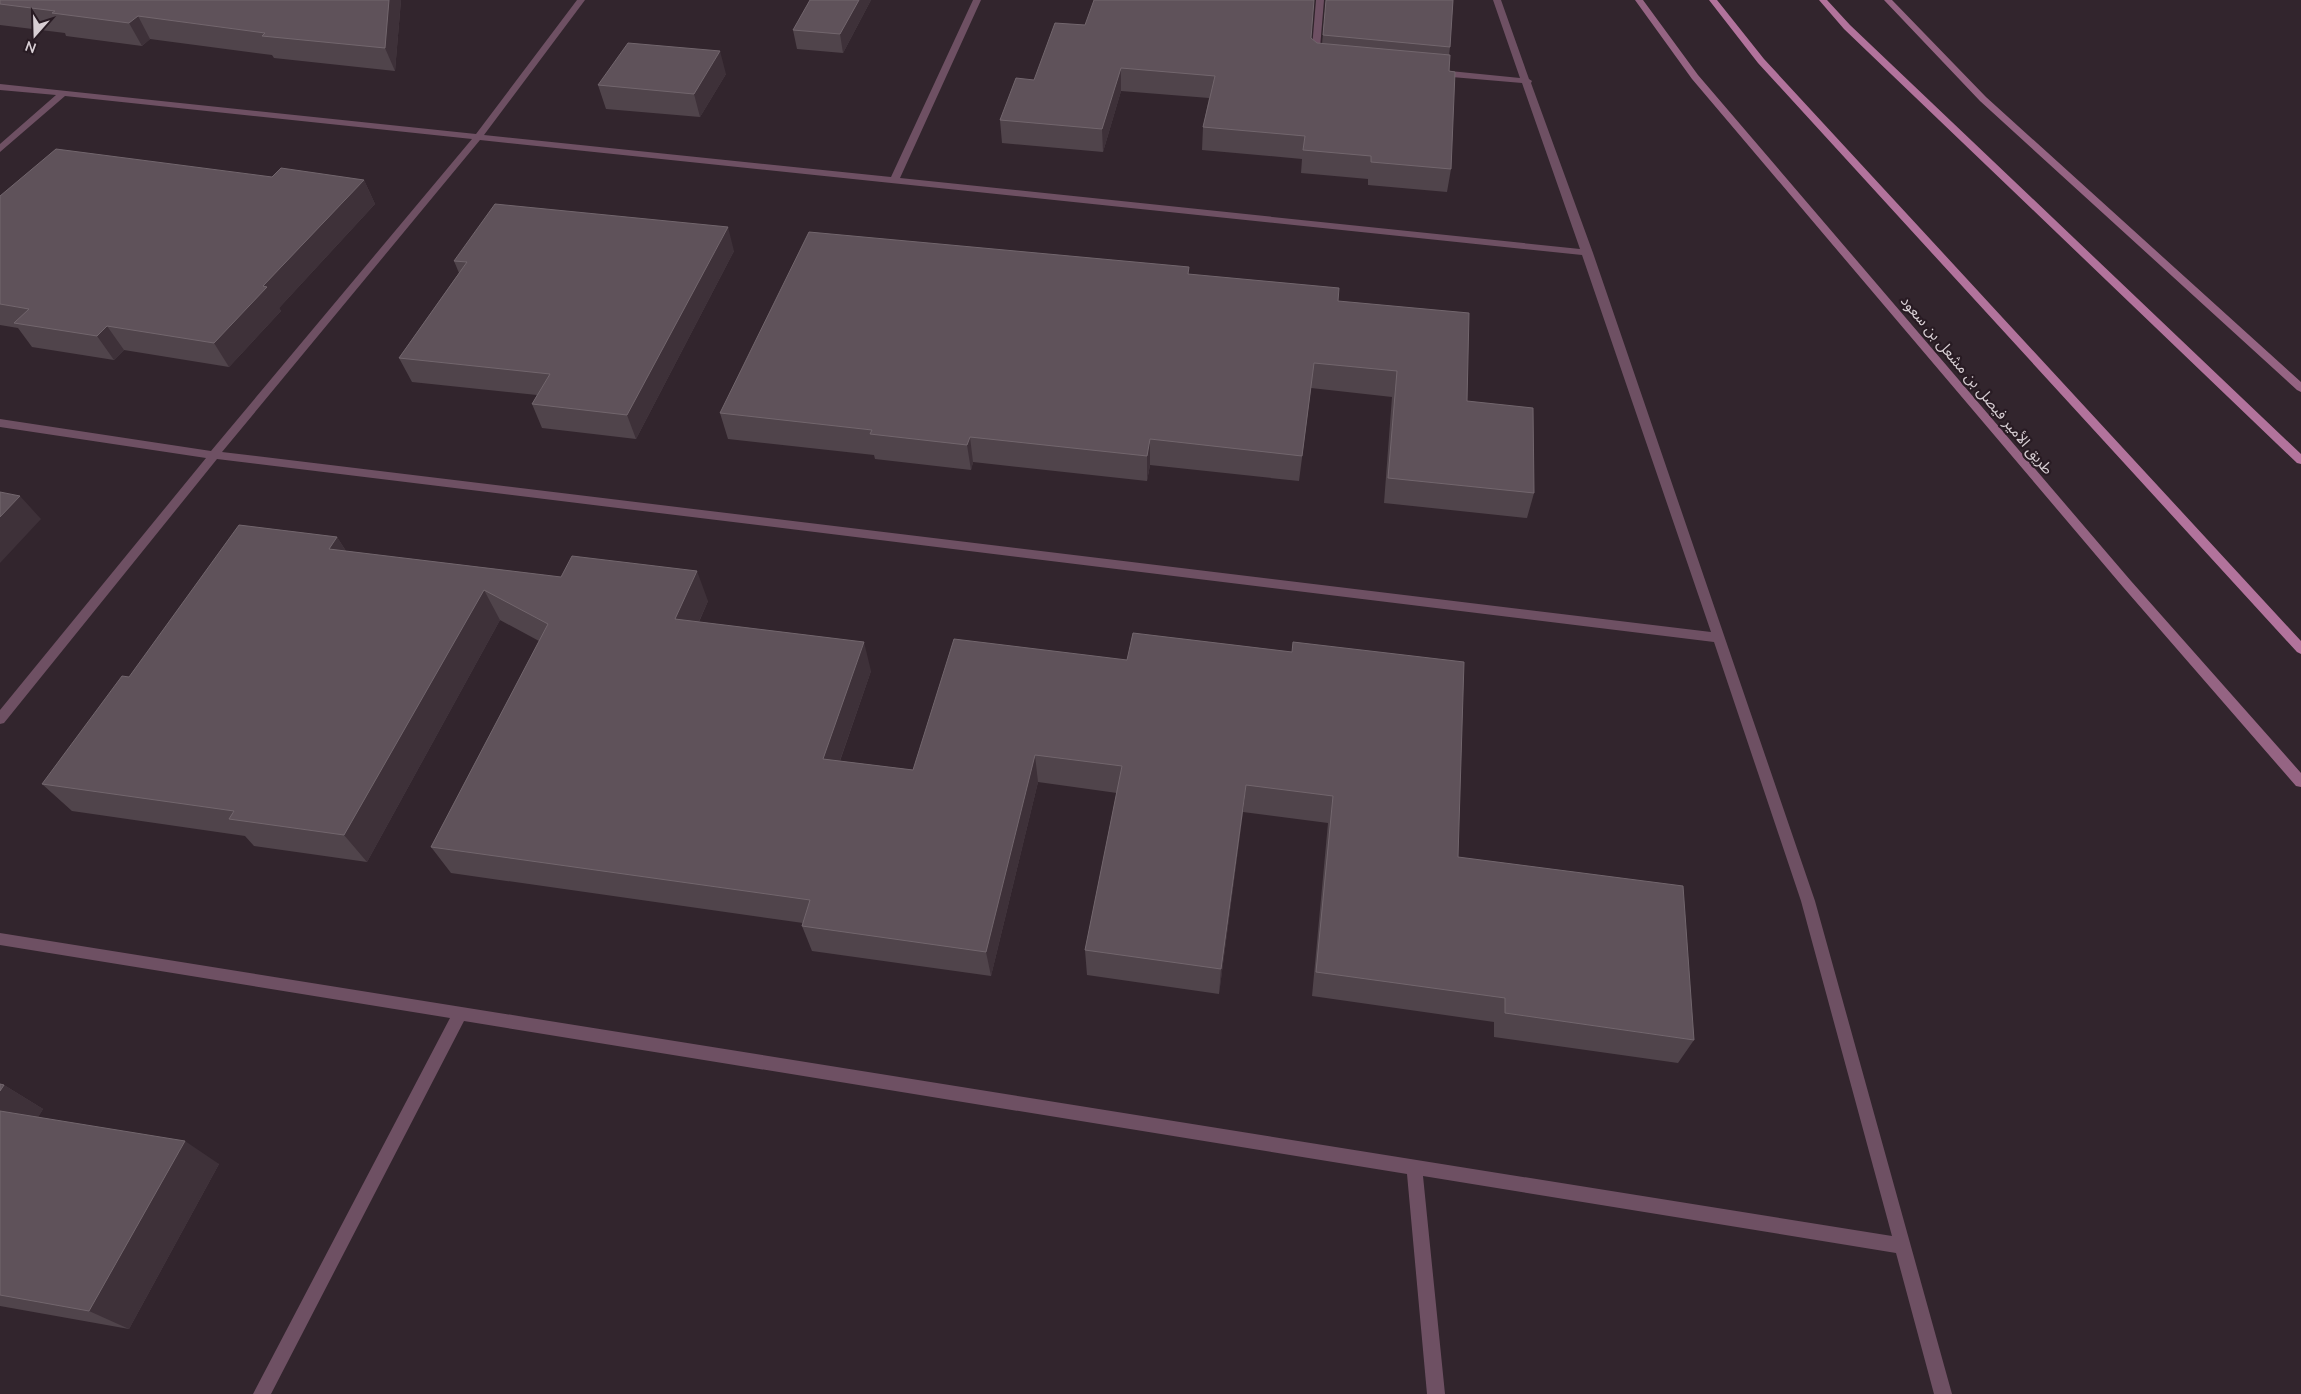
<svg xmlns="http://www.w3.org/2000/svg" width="2301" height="1394" font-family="'Nunito Sans','Noto Sans Arabic',sans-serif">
<rect width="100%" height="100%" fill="#32252d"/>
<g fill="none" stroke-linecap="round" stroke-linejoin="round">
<path fill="#6e5063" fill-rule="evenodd" d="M577,0H585L484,135L891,177L973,0H981L900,178L1580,249L1522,83L1440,76L1436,73L1440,70L1520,78L1493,0H1501L1529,79L1532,81L1531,83L1593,253L1815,901L1952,1394H1934L1896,1253L1423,1176L1445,1394H1427L1407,1174L464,1021L271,1394H253L450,1018L0,945V933L1892,1236L1801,901L1714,642L217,459L4,723L0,724V710L206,458L0,427V419L211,451L472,139L65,96L0,152V144L56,95L0,90V84L476,134ZM480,140L1582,255L1711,632L222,452Z
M1316,0H1324L1319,60L1315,63L1311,60Z"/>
<path fill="#956483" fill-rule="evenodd" d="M1635,0H1643L1698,75L2131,581L2301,773V787L2296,786L2123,587L1692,79Z
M1884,0H1892L1986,97L2301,382V392L2297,390L1980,101Z"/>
<path fill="#b2739c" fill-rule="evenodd" d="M1709,0H1717L1764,59L2301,641V654L2297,652L1758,63Z
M1819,0H1827L1850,25L2301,454V464L2297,463L1844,29Z"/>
</g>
<path fill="#50444b" d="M0,0H401L395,71L274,58L272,55L150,39L142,46L66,36L65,33L0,25Z
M871,0L843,53L797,49L793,30Z
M1326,0H1453L1450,47L1449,55L1451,169L1447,192L1368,185V179L1301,173L1302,159L1202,150L1203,127L1209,98L1121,91L1103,152L1002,143L1000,120L1034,80L1085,25L1311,38L1317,43L1322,44Z
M726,74L700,117L606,109L598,85Z
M272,177L364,180L375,204L279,308L281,311L229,367L124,350L114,360L32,347L18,328L0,325V196Z
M734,251L636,439L542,428L532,404L537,395L412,382L399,358L459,273L454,261Z
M1189,274L1338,301L1467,401L1534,493L1527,518L1384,503L1392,397L1311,388L1299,481L1150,465L1147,481L973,462L971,470L875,459L874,455L728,439L720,413Z
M337,537L346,551L708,601L699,622L871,671L840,761L913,770L1127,660L1458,857L1694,1040L1678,1063L1494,1037V1022L1312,996L1328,823L1243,812L1219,994L1087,975L1085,950L1117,793L1038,782L991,976L812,951L802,926L803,923L451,873L431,847L539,641L500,620L367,862L254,846L245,836L72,811L42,784L129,677Z
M0,1084L4,1085L43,1109L38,1117L219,1164L129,1329L0,1306Z"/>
<path fill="#3e3139" d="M389,0H401L395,71L385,48Z
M859,0H871L843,53L840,34Z
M138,16L150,39L142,46L129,23Z
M720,51L726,74L700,117L694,94Z
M1121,68V91L1103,152L1102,129Z
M364,180L375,204L279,308L281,311L229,367L214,343L263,286Z
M728,227L734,251L636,439L627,415Z
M107,326L124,350L114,360L97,336Z
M970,437L973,462L971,470L967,445Z
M1150,439V465L1147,481V456Z
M20,496L41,519L0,563V517Z
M337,537L356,567L329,549Z
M697,571L708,601L687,648L675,619Z
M484,590L500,620L367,862L344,835Z
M864,642L871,671L831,786L823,759Z
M1035,755L1038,782L991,976L986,952Z
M1246,785L1243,812L1219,994L1221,969Z
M4,1085L43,1109L29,1132L0,1116V1091Z
M185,1141L219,1164L129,1329L89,1311Z"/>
<path fill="#5f525a" stroke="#72666d" d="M0,0H389L385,48L262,36L265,33L138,16L129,23L52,13L55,11L0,4Z
M810,0H859L840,34L793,30Z
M1094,0H1314L1311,38L1317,43L1450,55L1449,71L1455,72L1451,169L1371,162V156L1303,150L1305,136L1203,127L1215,76L1121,68L1102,129L1000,120L1016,78L1034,80L1055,23L1085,25Z
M1326,0H1453L1450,47L1323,35Z
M628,43L720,51L694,94L598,85Z
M56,149L272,177L281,168L364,180L263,286L267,287L214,343L107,326L97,336L14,323L29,309L0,304V196Z
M495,204L728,227L627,415L532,404L550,374L399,358L467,262L454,261Z
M809,232L1189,267L1188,274L1339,288L1338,301L1469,313L1467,401L1533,408L1534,493L1388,478L1397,371L1314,363L1302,456L1150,439L1147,456L970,437L967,445L870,434L872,430L720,413Z
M0,492L20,496L0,517Z
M239,525L337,537L329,549L561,577L572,556L697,571L675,619L864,642L823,759L913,770L954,639L1127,660L1133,633L1292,652L1293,642L1464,662L1458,857L1683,886L1694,1040L1505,1013V998L1316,972L1333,796L1246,785L1221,969L1085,950L1122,766L1035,755L986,952L802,926L810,900L431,847L548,624L484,590L344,835L229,819L234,811L42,784L122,676L129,677Z
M0,1084L4,1085L0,1091Z
M0,1111L185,1141L89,1311L0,1295Z"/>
<g text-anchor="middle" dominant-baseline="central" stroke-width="4.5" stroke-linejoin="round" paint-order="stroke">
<g font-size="15" fill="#d8cfd4" stroke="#281b23">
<text transform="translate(1977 385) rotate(50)">طريق الأمير فيصل بن مشعل بن سعود</text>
</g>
</g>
<g transform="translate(35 35) rotate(200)" stroke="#281b23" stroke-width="4" paint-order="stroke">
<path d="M0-4L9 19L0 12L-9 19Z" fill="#d8cfd4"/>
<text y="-8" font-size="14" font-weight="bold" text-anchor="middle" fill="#d8cfd4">N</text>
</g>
</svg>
